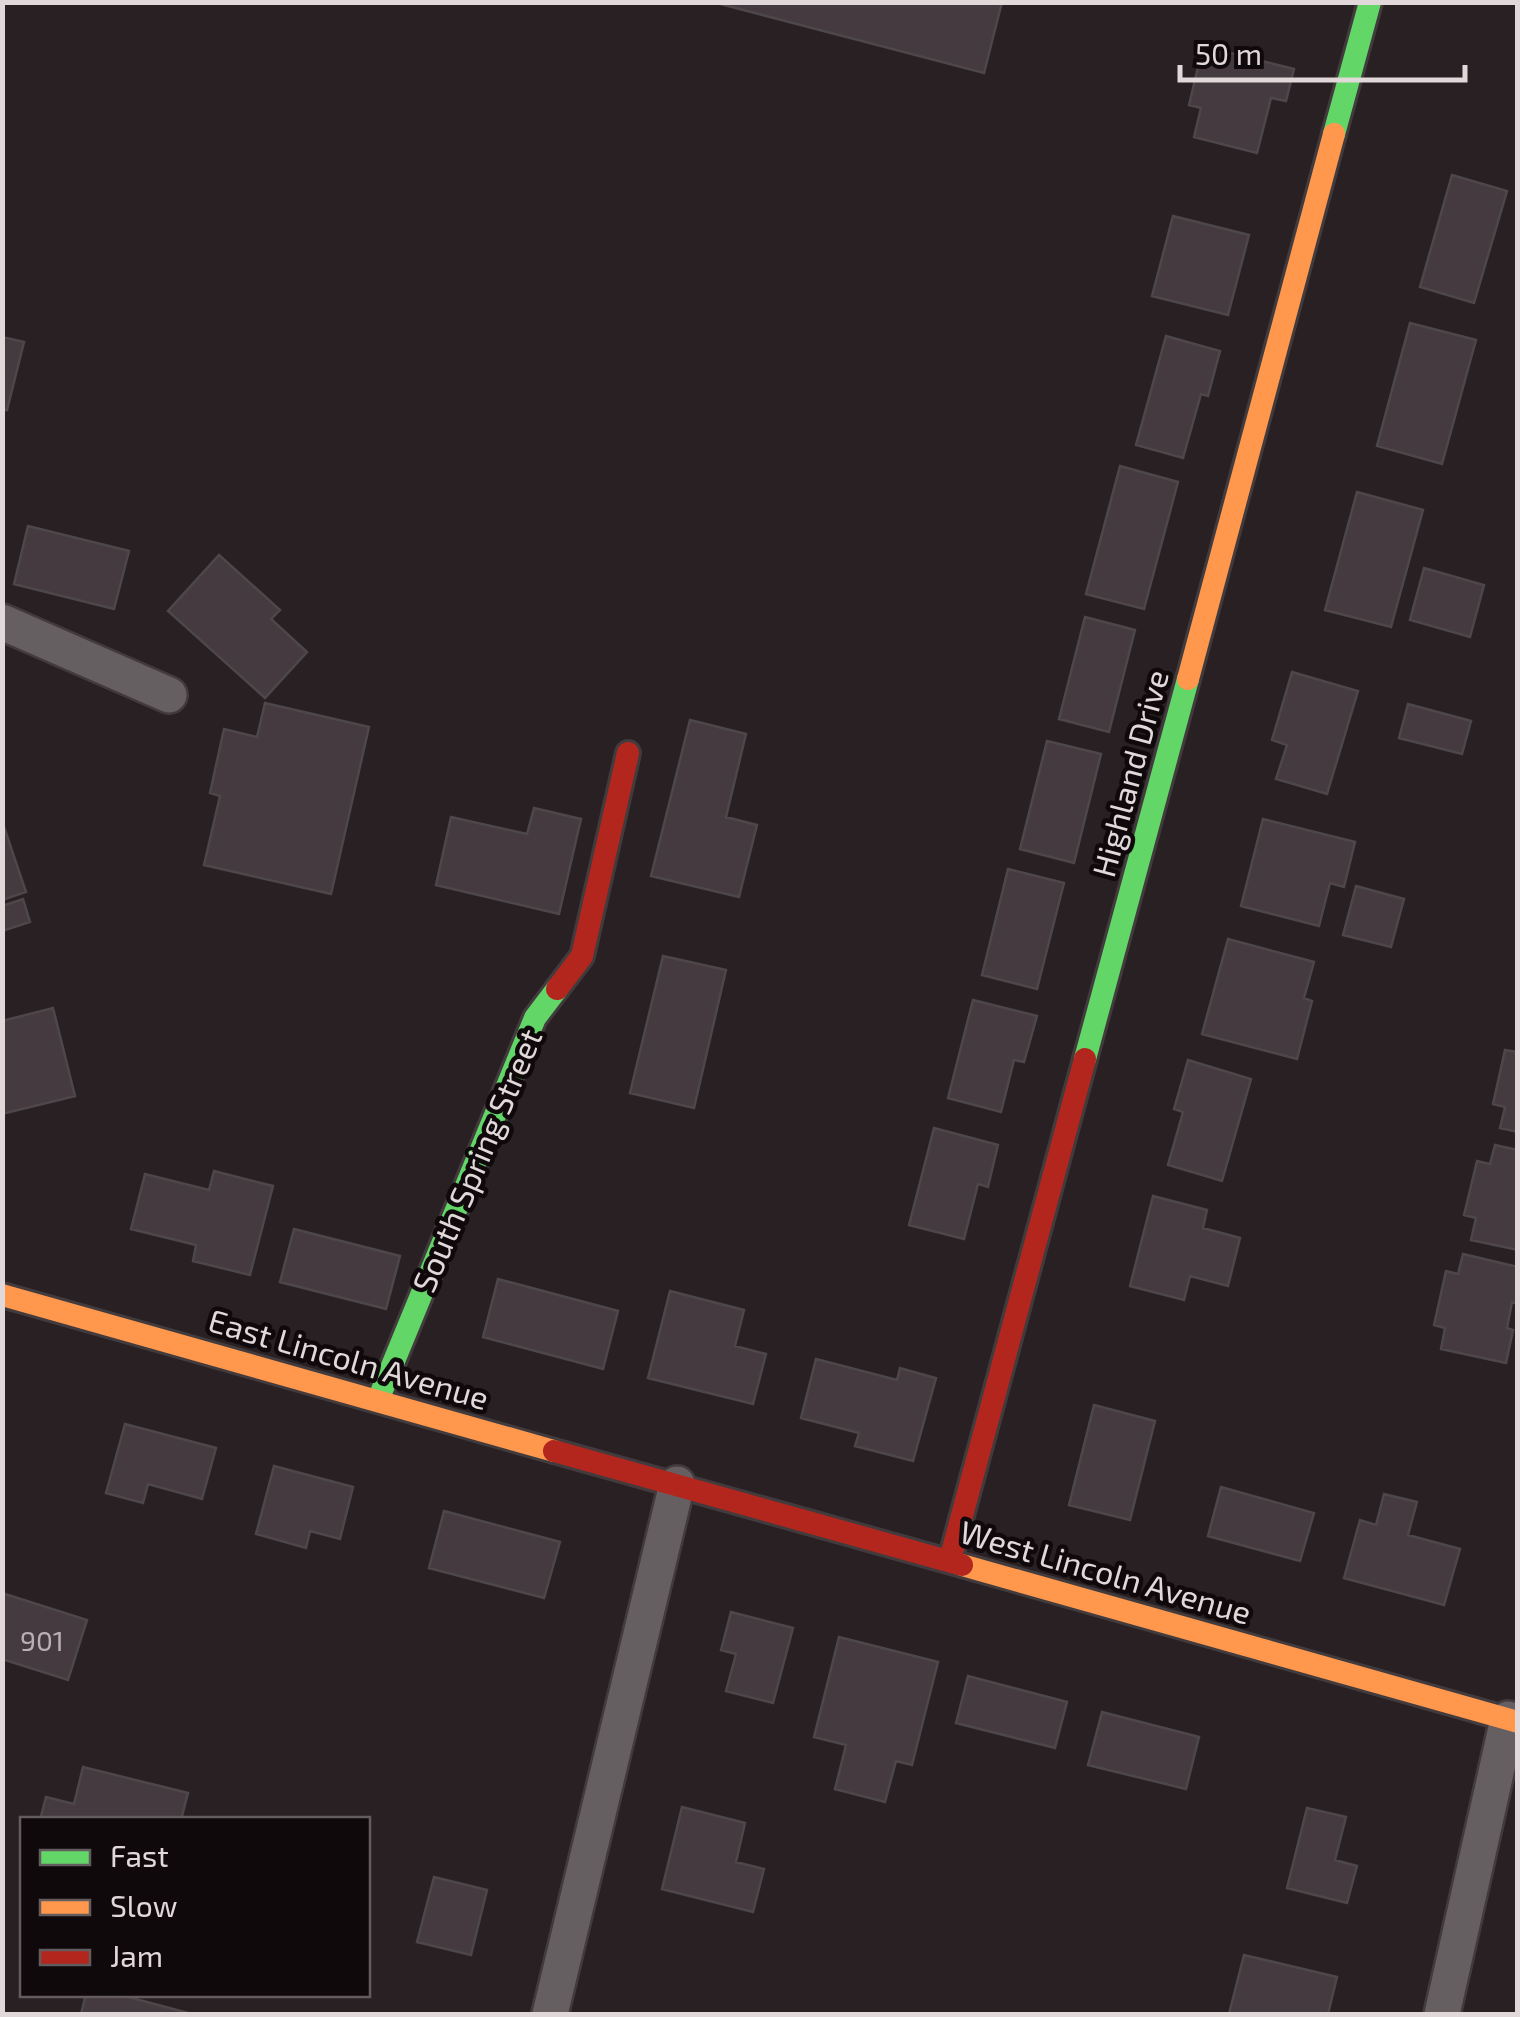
<svg xmlns="http://www.w3.org/2000/svg" width="1520" height="2017" font-family="'Exo 2',sans-serif">
<rect width="100%" height="100%" fill="#282022"/>
<path fill="#443a3f" stroke="#4e474a" stroke-width="2.5" d="M713,2H1002L984,73Z
M1203,46L1294,69L1286,101L1271,98L1257,153L1194,137L1201,108L1189,105Z
M1452,175L1507,191L1474,303L1420,287Z
M1173,216L1249,235L1228,315L1152,296Z
M1410,323L1476,340L1442,464L1377,446Z
M1166,336L1220,351L1208,396L1201,394L1183,458L1136,445Z
M2,337L24,342L7,410L2,409Z
M1120,466L1178,482L1144,609L1086,594Z
M1357,492L1423,510L1391,627L1325,610Z
M28,526L129,551L114,609L14,584Z
M219,555L280,610L271,619L307,652L265,698L168,611Z
M1424,568L1484,585L1470,637L1410,620Z
M1085,617L1135,630L1109,732L1059,719Z
M1292,672L1358,691L1327,794L1276,779L1287,745L1272,740Z
M265,703L369,727L331,894L204,865L220,796L210,793L224,729L257,737Z
M1408,704L1471,721L1462,754L1399,738Z
M690,720L746,734L726,817L757,825L739,897L651,876Z
M1047,741L1101,754L1074,863L1020,849Z
M534,808L581,819L559,914L436,885L451,817L527,834Z
M1263,819L1355,842L1344,887L1330,883L1319,926L1241,906Z
M2,821L26,892L2,900Z
M1008,869L1064,883L1037,989L982,975Z
M1356,886L1404,899L1391,947L1343,935Z
M23,899L30,922L2,931V906Z
M1228,939L1314,962L1304,998L1312,1001L1297,1059L1202,1034Z
M663,956L726,970L694,1108L630,1093Z
M973,1000L1037,1016L1024,1062L1014,1060L1001,1112L948,1098Z
M53,1008L75,1096L2,1114V1021Z
M1505,1050L1518,1052V1132L1500,1128L1505,1107L1493,1104Z
M1188,1060L1251,1079L1222,1181L1168,1165L1183,1112L1174,1109Z
M934,1128L998,1145L988,1187L978,1184L964,1239L909,1225Z
M1495,1145L1518,1150V1250L1471,1240L1476,1218L1464,1215L1477,1161L1490,1164Z
M214,1171L273,1186L250,1275L193,1261L196,1245L131,1229L145,1174L209,1190Z
M1153,1196L1207,1210L1203,1228L1240,1238L1228,1286L1190,1276L1184,1300L1130,1286Z
M294,1229L400,1256L386,1309L280,1282Z
M1463,1254L1518,1267V1304L1512,1302L1507,1328L1513,1330L1506,1363L1441,1349L1445,1328L1434,1325L1446,1271L1458,1274Z
M498,1279L618,1311L603,1369L483,1337Z
M670,1291L744,1310L735,1346L766,1354L753,1404L648,1378Z
M816,1359L897,1380L900,1368L936,1378L913,1461L855,1446L859,1433L801,1418Z
M1094,1405L1155,1421L1130,1520L1069,1505Z
M125,1424L216,1448L202,1499L148,1484L143,1503L106,1493Z
M274,1466L353,1487L340,1539L310,1531L306,1548L256,1534Z
M1221,1487L1314,1513L1300,1561L1208,1536Z
M1384,1494L1417,1502L1408,1535L1460,1549L1444,1605L1344,1578L1360,1520L1376,1525Z
M444,1511L560,1542L544,1598L429,1568Z
M2,1593L87,1620L68,1680L2,1659Z
M731,1612L793,1628L773,1703L726,1691L736,1654L721,1650Z
M839,1637L938,1662L912,1765L896,1761L885,1802L835,1789L846,1745L814,1737Z
M968,1676L1067,1702L1055,1748L956,1723Z
M1102,1712L1199,1737L1186,1789L1088,1765Z
M83,1767L188,1793L181,1820H40L46,1797L74,1804Z
M682,1807L745,1823L736,1862L764,1869L753,1912L662,1889Z
M1307,1808L1346,1817L1335,1860L1357,1866L1347,1903L1287,1888Z
M434,1877L487,1890L471,1955L417,1942Z
M1244,1955L1337,1977L1328,2014H1229Z
M86,1994H117L192,2014H81Z"/>
<g fill="none" stroke-linecap="round" stroke-linejoin="round">
<defs>
<path id="street" d="M2,622L169,695
M550,2014L677,1484
M1442,2014L1508,1719"/>
<path id="fast" d="M1334,134L1370,2
M1085,1059L1188,679
M378,1400L535,1018L557,989"/>
<path id="slow" d="M1188,679L1334,134
M2,1295L554,1451
M962,1565L1518,1722"/>
<path id="jam" d="M557,989L582,956L628,753
M554,1451L962,1565
M950,1560L1085,1059"/>
</defs>
<use href="#street" stroke="#423b3d" stroke-width="40"/>
<use href="#fast" stroke="#423b3d" stroke-width="28"/>
<use href="#slow" stroke="#423b3d" stroke-width="28"/>
<use href="#jam" stroke="#423b3d" stroke-width="28"/>
<use href="#street" stroke="#655f61" stroke-width="35"/>
<use href="#fast" stroke="#63d668" stroke-width="22"/>
<use href="#slow" stroke="#ff974d" stroke-width="22"/>
<use href="#jam" stroke="#b3261e" stroke-width="22"/>
</g>
<g text-anchor="middle" dominant-baseline="central" stroke-width="9" stroke-linejoin="round" paint-order="stroke">
<g font-size="28" fill="#bab0b3">
<text x="42" y="1640">901</text>
</g>
<g font-size="32" fill="#e1d8da" stroke="#0f090b">
<text transform="translate(1129 773) rotate(-75)">Highland Drive</text>
<text transform="translate(476 1160) rotate(-67)">South Spring Street</text>
<text transform="translate(349 1358) rotate(16)">East Lincoln Avenue</text>
<text transform="translate(1106 1571) rotate(16)">West Lincoln Avenue</text>
</g>
</g>
<rect width="1520" height="2017" fill="none" stroke="#e1d8da" stroke-width="10"/>
<rect x="20" y="1817" width="350" height="180" fill="#0f090b" stroke="#635c5e" stroke-width="2.5"/>
<rect x="40" y="1850" width="50" height="15" fill="#63d668" stroke="#635c5e" stroke-width="2.5"/>
<text x="110" y="1867" font-size="30" fill="#e1d8da">Fast</text>
<rect x="40" y="1900" width="50" height="15" fill="#ff974d" stroke="#635c5e" stroke-width="2.5"/>
<text x="110" y="1917" font-size="30" fill="#e1d8da">Slow</text>
<rect x="40" y="1950" width="50" height="15" fill="#b3261e" stroke="#635c5e" stroke-width="2.5"/>
<text x="110" y="1967" font-size="30" fill="#e1d8da">Jam</text>
<path d="M1180 65v15h285v-15" fill="none" stroke="#e1d8da" stroke-width="5"/>
<text x="1195" y="65" font-size="30" fill="#e1d8da" stroke="#0f090b" stroke-width="8" paint-order="stroke">50 m</text>
</svg>
